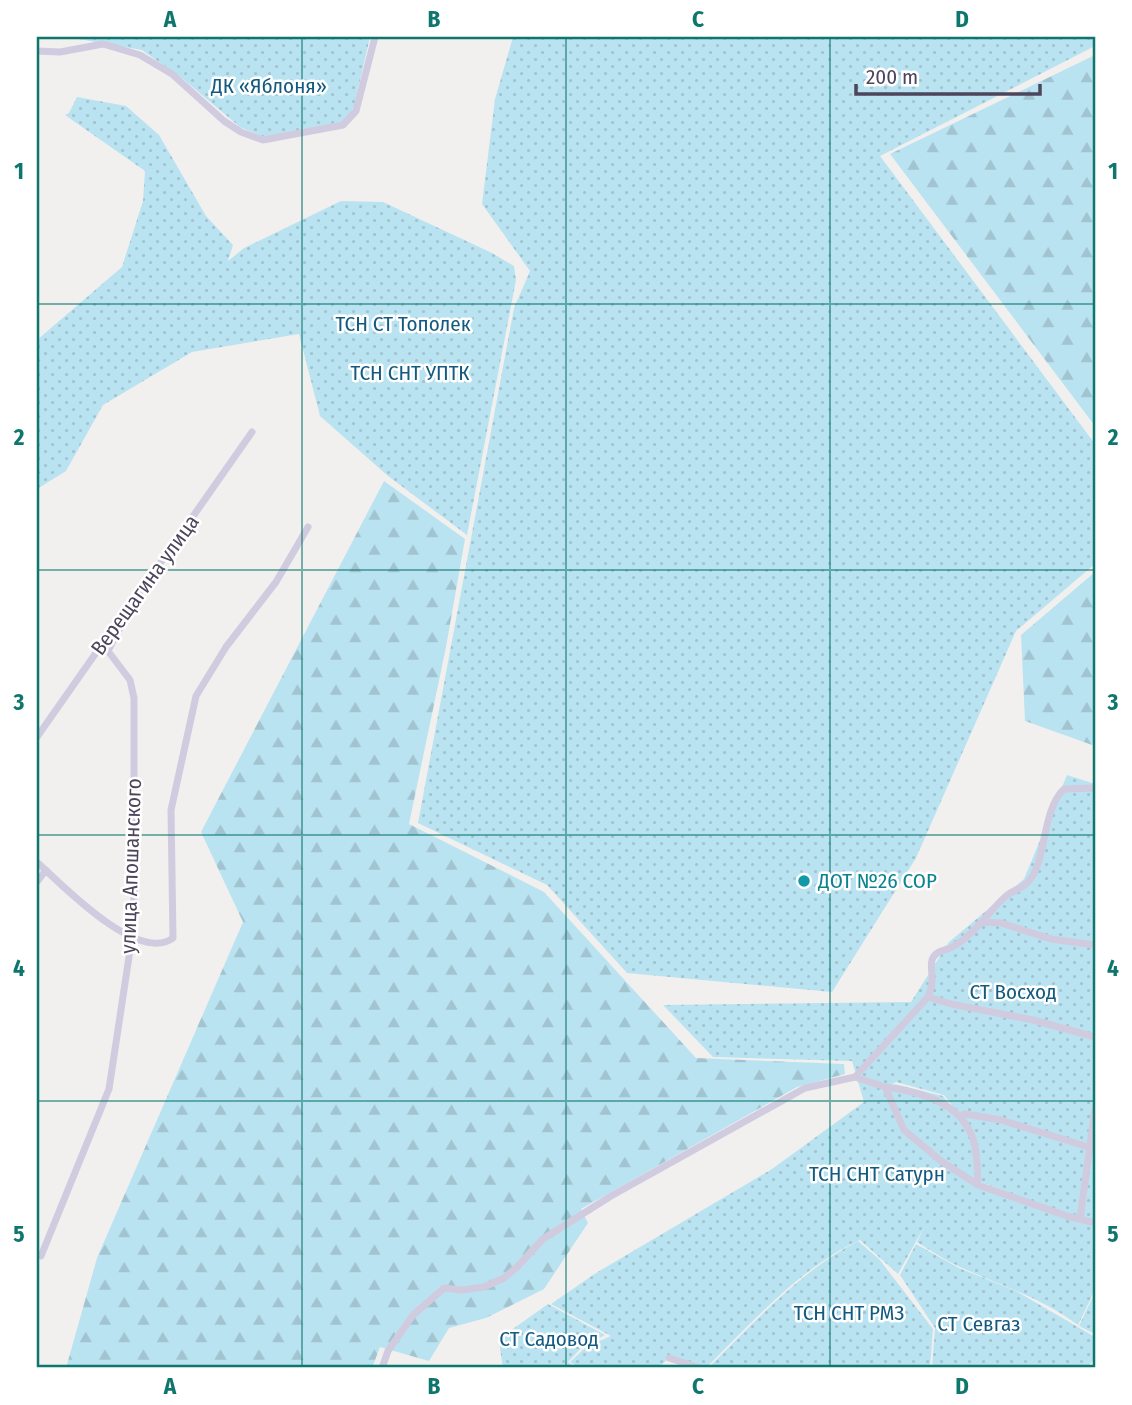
<svg xmlns="http://www.w3.org/2000/svg" width="1132" height="1405" font-family="'Fira Sans Condensed',sans-serif">
<defs>
<pattern id="grass-dots" width="8" height="8" patternUnits="userSpaceOnUse" patternTransform="scale(1.75)"><rect width="8" height="8" fill="#bae3f1"/><path d="M2 2h.1M6 6h.1" fill="none" stroke="#a2c4d1" stroke-width="1.8" stroke-linecap="round"/></pattern>
<pattern id="forest-firs" width="22" height="20" patternUnits="userSpaceOnUse" patternTransform="scale(1.75)"><rect width="22" height="20" fill="#bae3f1"/><path d="M5 1l3.5 6h-7zM16 11l3.5 6h-7z" fill="#a2c4d1"/></pattern>
</defs>
<rect width="100%" height="100%" fill="#f1f0ee"/>
<path fill="url(#grass-dots)" d="M370,37L354,107L346,121L264,137L240,127L183,79L142,50L73,38Z
M513,37H1095V46L880,156L1095,444V564L1016,631L916,858L832,992L627,973L547,885L418,823L514,308L530,271L482,204L495,99Z
M77,97L126,106L159,135L206,216L233,245L228,261L244,248L341,201L383,202L492,253L514,266L516,280L467,535L388,476L320,416L299,334L192,352L103,405L66,471L37,489V340L122,267L143,201L145,171L65,115L69,113Z
M1067,775L1095,784V1074L1093,1087L1095,1088V1097L1078,1218L978,1181L975,1135L944,1095L896,1082L875,1095L895,1084L943,1096L974,1136L976,1182L958,1172L957,1175L971,1184L995,1193L1095,1227V1290L1078,1325C1041,1297 1001,1286 960,1267C945,1260 931,1251 917,1242L924,1227L898,1274L860,1240C799,1268 753,1322 706,1368L670,1357L658,1368H580L570,1362L586,1347L611,1336L551,1304L596,1273L772,1169L864,1102L852,1061L713,1057L663,1005L911,1002L949,942L1024,879Z
M1095,1109V1222L1082,1218Z
M858,1241L879,1259L933,1329L930,1368H713L710,1366C756,1321 800,1271 858,1241Z
M916,1244L959,1268L1016,1291L1095,1337V1359L1086,1368H932L935,1328L900,1275Z
M1095,1292V1334L1079,1326Z
M548,1304L605,1335L582,1347L568,1362L576,1368H503L499,1342L510,1331Z"/>
<path fill="url(#forest-firs)" d="M1095,55V426L890,154Z
M384,481L465,539L446,647L409,824L544,892L696,1058L844,1064L845,1074L797,1087L581,1209L588,1223L544,1289L486,1318L449,1328L429,1361L380,1347L372,1368H66L97,1258L243,922L201,832Z
M1095,572V746L1025,721L1021,635Z"/>
<g fill="none" stroke-linecap="round" stroke-linejoin="round">
<path stroke="#d1cbdf" stroke-width="7" d="M37,51L60,52L103,44L140,55L172,74L224,121L241,132L263,140L343,125L356,111L375,37
M131,605L252,432
M37,737L119,620
M37,862C62,885 138,964 173,938L171,810L196,696L226,647L276,582L308,527
M37,882L46,870
M982,922L1001,923L1051,939L1095,945
M928,997L951,1004L1033,1020L1095,1037
M855,1077L885,1087L904,1130L941,1161L978,1185L1067,1216L1095,1223
M885,1087C919,1092 958,1101 972,1136C978,1151 977,1170 978,1185
M960,1116L965,1114L1001,1120L1088,1147
M1080,1219L1095,1108
M41,1256L109,1089L132,937L134,896V698L130,680L108,651L133,602
M669,1358L700,1368
M382,1368L388,1351L413,1315L444,1288L462,1290L484,1287L504,1278L517,1267L543,1239L611,1196L805,1088L855,1077L928,997C930,992 932,986 932,981C933,975 930,966 932,960C936,949 947,951 954,946C975,934 988,912 1005,897C1011,891 1021,889 1027,883C1047,865 1041,810 1064,789L1095,788"/>
</g>
<path fill="none" stroke="#0f766e" stroke-width="2" stroke-opacity="0.55" d="M302,37V1368M566,37V1368M830,37V1368M37,304H1095M37,570H1095M37,835H1095M37,1101H1095"/>
<circle fill="#0f9aa8" stroke="#fff" stroke-width="2.5" cx="804" cy="881" r="7"/>
<g text-anchor="middle" dominant-baseline="central" stroke-width="5" stroke-linejoin="round" paint-order="stroke">
<g font-size="21" fill="#135a80" stroke="#fff">
<text x="269" y="86">ДК «Яблоня»</text>
<text x="403" y="324">ТСН СТ Тополек</text>
<text x="410" y="373">ТСН СНТ УПТК</text>
<text x="1013" y="992">СТ Восход</text>
<text x="877" y="1174">ТСН СНТ Сатурн</text>
<text x="849" y="1313">ТСН СНТ РМЗ</text>
<text x="979" y="1324">СТ Севгаз</text>
<text x="549" y="1339">СТ Садовод</text>
</g>
<g font-size="21" fill="#4d455c" stroke="#fff">
<text transform="translate(145 585) rotate(-54)">Верещагина улица</text>
<text transform="translate(131 866) rotate(-88)">улица Апошанского</text>
</g>
<g font-size="21" fill="#0d838f" stroke="#fff" text-anchor="start">
<text x="818" y="881">ДОТ №26 СОР</text>
</g>
</g>
<rect width="1132" height="1405" fill="none" stroke="#ffffff" stroke-width="77"/>
<path d="M856 84v10h184v-10" fill="none" stroke="#4d455c" stroke-width="3.5"/>
<text x="866" y="84" font-size="21" fill="#4d455c" stroke="#ffffff" stroke-width="5" paint-order="stroke">200 m</text>
<rect x="38" y="38" width="1056" height="1328" fill="none" stroke="#0f766e" stroke-width="2.5"/>
<g font-size="23" text-anchor="middle" font-weight="bold" fill="#0f766e">
<text x="170" y="27">A</text>
<text x="434" y="27">B</text>
<text x="698" y="27">C</text>
<text x="962" y="27">D</text>
<text x="19" y="179">1</text>
<text x="1113" y="179">1</text>
<text x="19" y="445">2</text>
<text x="1113" y="445">2</text>
<text x="19" y="710">3</text>
<text x="1113" y="710">3</text>
<text x="19" y="976">4</text>
<text x="1113" y="976">4</text>
<text x="19" y="1242">5</text>
<text x="1113" y="1242">5</text>
<text x="170" y="1394">A</text>
<text x="434" y="1394">B</text>
<text x="698" y="1394">C</text>
<text x="962" y="1394">D</text>
</g>
</svg>
